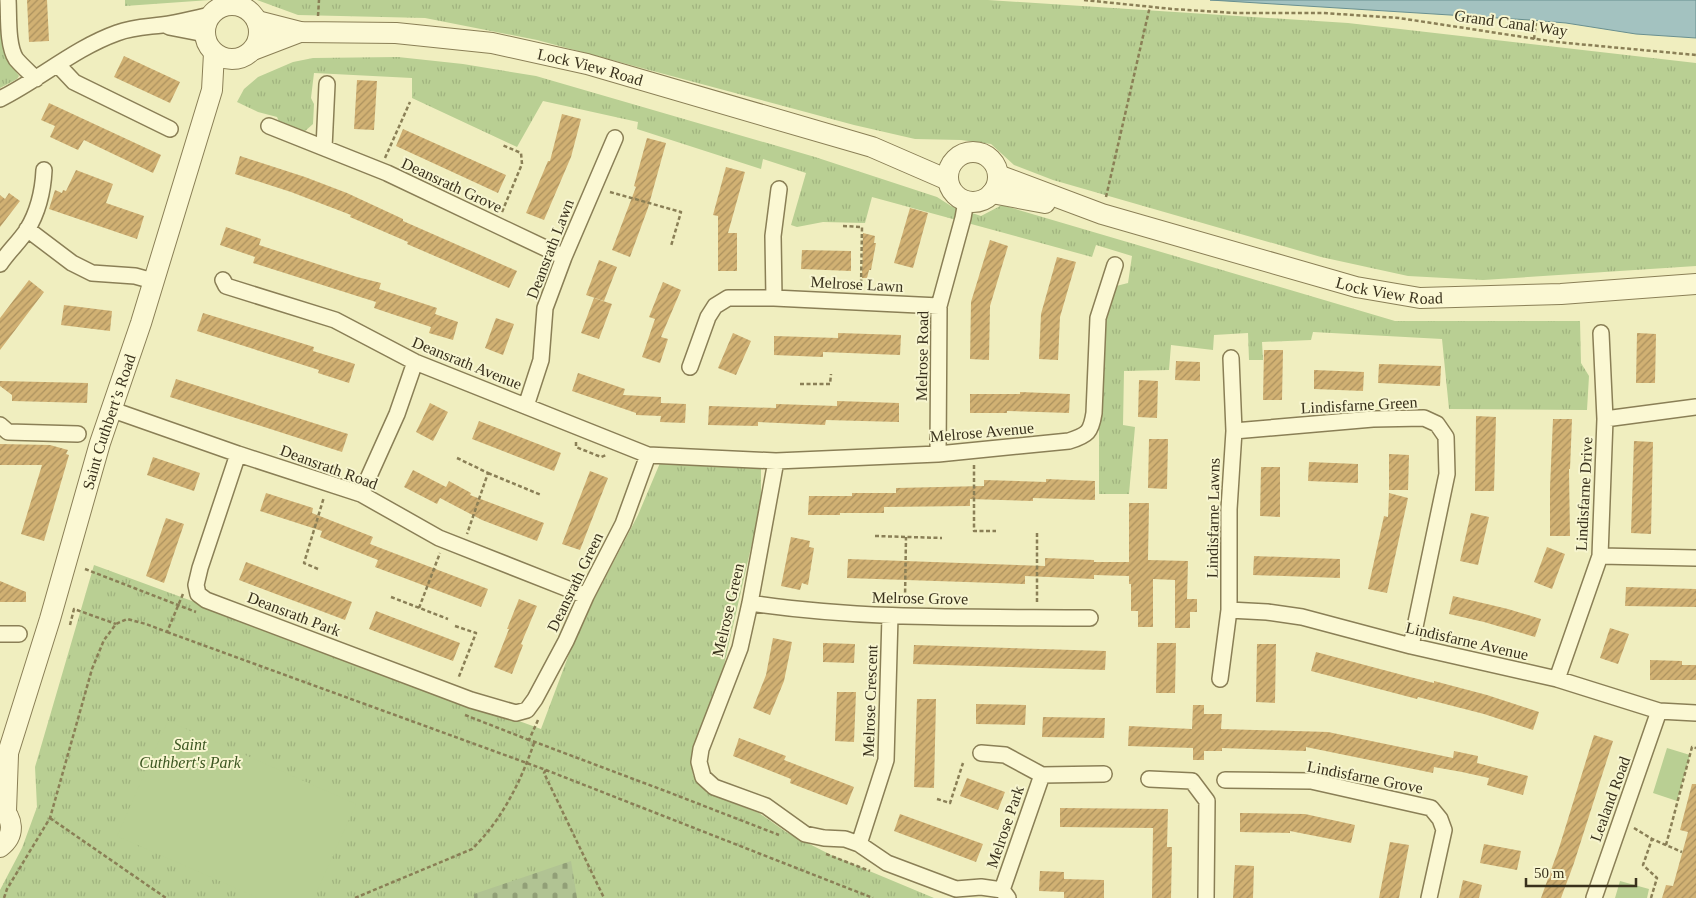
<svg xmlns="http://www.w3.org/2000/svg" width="1696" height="898" font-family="Georgia,serif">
<defs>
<pattern id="grass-tufts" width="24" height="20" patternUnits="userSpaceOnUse" patternTransform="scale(1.25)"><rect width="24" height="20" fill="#b9cf93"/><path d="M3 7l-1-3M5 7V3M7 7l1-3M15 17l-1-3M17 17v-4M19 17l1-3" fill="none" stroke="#a0b27e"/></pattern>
<pattern id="cemetery-stones" width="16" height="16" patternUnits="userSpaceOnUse" patternTransform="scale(1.25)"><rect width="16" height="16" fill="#b1c393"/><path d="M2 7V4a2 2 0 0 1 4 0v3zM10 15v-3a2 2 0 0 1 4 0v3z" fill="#919f77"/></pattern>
<pattern id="building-hatch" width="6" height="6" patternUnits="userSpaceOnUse" patternTransform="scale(1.25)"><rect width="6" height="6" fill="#d1b173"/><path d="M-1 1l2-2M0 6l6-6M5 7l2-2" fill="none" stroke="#ab915e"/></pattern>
</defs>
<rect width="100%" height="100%" fill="#f0eebf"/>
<path fill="url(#grass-tufts)" d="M0,0H1L4,50L6,57L19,76L17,79L0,88Z
M125,0H210L125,6Z
M257,0H988L1348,23L1696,63V266L1483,280L1408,276L1321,257L1053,180L1014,165L991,144L961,140L915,139L854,125L537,40L425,18L298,15Z
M398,57L463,64L536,76L815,157L937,197L951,206L981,216L1002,205L1395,321H1580L1581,363L1589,376L1587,410L1449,409L1442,339L1313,332L1311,340L1262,342L1263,360H1249L1248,333L1214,335L1213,350L1171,345L1169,370L1124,371L1123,425L1135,427L1129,494H1099V421L1102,320L1116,286L1128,283L1132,256L1096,245L1092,257L872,197L865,223L823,222L797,227L791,225L806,173L763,159L761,169L637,129L638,122L543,101L517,147L412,98V78L314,73L311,98L314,104L313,124L304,132L281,126L277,117L258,112L237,102L244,89L258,77L293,62L313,58Z
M660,463L761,464V504L722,674L692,754L693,775L707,793L759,813L786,832L831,855L934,898H0V890L22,848L37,807L35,767L94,565L541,729L578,630L638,515Z"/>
<path fill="url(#cemetery-stones)" d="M571,861L577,898H474V894Z"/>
<path fill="#b9cf93" d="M168,721L356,804L314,898H258L117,836Z
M1667,748L1690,755L1677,801L1653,793Z
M1620,881L1649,889L1647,898H1615Z"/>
<path fill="#a3c2c0" stroke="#699090" d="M1210,0H1696V38L1636,34L1566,23L1530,20Z"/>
<path fill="url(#building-hatch)" d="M27,0H47L49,41L29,42Z
M124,56L180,82L170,103L114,77Z
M357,80L377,81L374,130L354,129Z
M49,103L161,155L153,173L84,140L78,150L50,137L55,126L41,120Z
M562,114L581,119L571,157L544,220L526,213L548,161H550Z
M403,129L506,175L498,193L396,146Z
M647,138L666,143L648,208L630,257L612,250L636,187L634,186Z
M240,156L305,177L347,193L403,219V221L517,271L509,288L407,244L408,242L350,217L351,215L291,192L235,174Z
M726,167L745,172L728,233H737V271H718V216L713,215Z
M76,170L113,184L106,203L144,216L137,239L49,209L55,190L62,193L63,190L66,191Z
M9,193L20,201L0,227V195L5,199Z
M910,208L928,213L913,268L894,263Z
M226,227L261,239L259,245L357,277L381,283L379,289L437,308L435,314L458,322L453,340L429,333L431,327L374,308L376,302L253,263L255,257L220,245Z
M863,233L875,236L874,243H876L871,270H869L867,278H862Z
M990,240L1008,246L990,306L989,360L970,359L971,302Z
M802,250L851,251V271L801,269Z
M1057,257L1076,262L1060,317L1058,360L1039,359L1041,314Z
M599,260L617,267L604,301L586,295Z
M29,280L44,292L0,350V318Z
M663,282L681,290L661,337L668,339L660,363L642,357L655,319L649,317Z
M594,298L612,304L599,339L581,333Z
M64,305L112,311L110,331L61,325Z
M203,313L314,347L313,351L355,364L349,383L318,373L319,370L197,331Z
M496,318L514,324L503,355L485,348Z
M733,333L751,341L736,375L718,368Z
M838,333L901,335L900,355L823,352V357L774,355V336L838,338Z
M1637,333L1656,334L1655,383H1636Z
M1264,350H1283L1282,400H1263Z
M1176,361L1200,362V381L1175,380Z
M1379,364L1441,366L1440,386L1378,383Z
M1314,370L1364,372L1363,391L1314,389Z
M578,373L625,389L623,395L661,397V403L686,404L685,423L660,422L661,416L636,415V413L572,391Z
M176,379L348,434L342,452L170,397Z
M1139,380L1158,381L1157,418L1138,417Z
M0,381L88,383L87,403L12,401V395L0,386Z
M1020,392L1070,394L1069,413L1007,411V413H970V394H1020Z
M837,401L899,403V422L826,420L825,425L758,422V426L708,425L709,406L776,408V404L837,406Z
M430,403L448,412L433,441L416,432Z
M1476,416L1496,417L1494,491H1475Z
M1553,419H1572L1570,469H1569L1570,536H1550V487Z
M479,421L561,453L554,471L472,439Z
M1149,439H1168L1167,489L1148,488Z
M1634,441L1653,442L1651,534L1631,533Z
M0,444L50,445L68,450L66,454L69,455L44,541L21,534L42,465H0Z
M1389,454L1409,455L1408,490H1389Z
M153,457L200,473L194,491L147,475Z
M1309,462L1358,464V483L1308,481Z
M1261,467H1280V517L1260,516Z
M413,470L446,487L449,481L471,493L470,495L544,523L537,541L482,520L440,498L437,504L404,487Z
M590,471L608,478L580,550L562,544Z
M1046,479L1095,481V500L1033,498V501L970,499V506L884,507V513H840V515H808L809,496H852V493H896V488L984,486V480L1046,482Z
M266,493L313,508L312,513L373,537L370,544L488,589L481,607L375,567L378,560L320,537L322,531L260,511Z
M1389,493L1408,498L1387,593L1368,589L1384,516L1388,517Z
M1129,503H1149L1148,560L1188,561L1187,599H1197V612H1190V628H1175V580L1153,579V627H1138V611H1131V584H1129V576L1094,575V579L1025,576V584L847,578L848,559L1045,566V558L1094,560V562H1129Z
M1471,513L1489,517L1478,565L1460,561Z
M166,518L184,524L164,583L146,576Z
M791,537L810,541L809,547L814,548L808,585L802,583L800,590L781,586Z
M1547,547L1565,554L1552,589L1534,582Z
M1254,556L1340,559V578L1253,575Z
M246,562L352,602L345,620L239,580Z
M0,581L26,592V602H0Z
M1626,587L1696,589V607L1625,606Z
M1453,596L1508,609L1541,619L1535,637L1484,622L1449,614Z
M519,599L537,606L521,644L523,645L512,674L494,667L509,629H507Z
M376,611L460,643L453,661L369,629Z
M1610,628L1629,634L1618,664L1600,658Z
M773,638L792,642L784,681L770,715L753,708L766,675Z
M823,643L855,644L854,663L823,662Z
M1157,643H1176L1175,693H1156Z
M1257,644H1276L1275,703L1256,702Z
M914,645L1106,651L1105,670L913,664Z
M1316,652L1410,677L1434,683V681L1487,695L1539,712L1533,730L1484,714L1418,697L1417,699L1311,671Z
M1650,660L1682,661V665H1696V680H1650Z
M837,692H856L854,742L835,741Z
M917,699H936L934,788L914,787Z
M976,704L1026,705L1025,725L976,724Z
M1193,705H1204V714H1222L1221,729L1328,732L1453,758L1454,751L1478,756L1477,763L1528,776L1523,795L1487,785L1489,778L1462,772L1434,767L1433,773L1306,747V751L1222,748V751H1204V760H1193V748L1128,746L1129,726L1192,729Z
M1043,717L1105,718L1104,738L1042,737Z
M1594,735L1613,741L1574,863L1561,898H1541L1559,848Z
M739,738L786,756L784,760L854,787L847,805L790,783L791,779L733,756Z
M967,778L1005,792L998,810L960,796Z
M1692,784H1696V898H1662L1666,885L1673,886L1688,832L1680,830Z
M1060,808L1168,809L1167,847H1172L1171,898H1152L1153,828L1060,827Z
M1240,813L1305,814L1355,825L1351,843L1290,831V833L1240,832Z
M900,814L983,844L976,862L894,831Z
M1390,842L1409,845L1399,898H1379Z
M1484,844L1521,851L1517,870L1480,863Z
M1235,865L1254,866L1253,898H1233Z
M1040,871L1064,872V879L1104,880V898H1064V892L1039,891Z
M1463,880L1482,885L1479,898H1459Z"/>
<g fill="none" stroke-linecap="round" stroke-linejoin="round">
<defs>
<path id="minor" d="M8,0C9,16 7,45 16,59C22,66 30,73 36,79
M169,27L205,34
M58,65L74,82L170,129
M0,99C40,79 75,48 117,33C133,27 146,27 162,25C179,23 195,18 211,15
M269,126L387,173L564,257
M324,148L327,84
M27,229L72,263L92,273L135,276L153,281
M0,264C8,252 19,242 27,230C38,212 43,191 44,170
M223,280L226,286L335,320L415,362L648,455L776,461L938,454L1069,441C1088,435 1091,432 1094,413L1098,318L1115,265
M774,298L773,236L779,189
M690,367L708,317L715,306L728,298H774L939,306
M526,406L541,360L545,308L564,257L615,138
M110,409L238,454L361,494L439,538L586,596
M1605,419L1696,407
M0,425L8,432L78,434
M1234,431L1373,419L1424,418L1437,424L1446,437L1447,474L1411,646
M238,454L200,568L196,585L198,594L206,600L471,700L516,713L527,710L535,699L566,641L586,596L623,524L648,455
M938,454L939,306L963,218L966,201
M776,461L750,603L740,648L701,749L699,762L703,777L714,787L766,806L805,834L824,838L845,839L859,844L887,863L956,889L981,887L1002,890L1008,898
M361,494L397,414L415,362
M1600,556L1696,558
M750,603C863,620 977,617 1090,618
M1229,610L1267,612L1302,617L1411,646L1557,679L1659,711L1696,713
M0,634H19
M1220,679L1229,610V509L1234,431L1231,358
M1557,679L1600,556L1605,419L1601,333
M981,753L1005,755L1042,775
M1149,779L1192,781L1207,801L1206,898
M1225,780L1311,781L1431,808L1440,819L1444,830L1429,898
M859,844L886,760L890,616
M1002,890L1042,775L1104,774
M1594,898L1659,711"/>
<g id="tertiary">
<circle cx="232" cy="32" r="27"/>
<path id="s1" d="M257,21L300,32L396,33L492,43L587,64L872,147L948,180"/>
<path d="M253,50L300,32"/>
<circle cx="973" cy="177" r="25"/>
<path id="s2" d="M998,175L1102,214L1356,287L1420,298L1561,294L1696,284"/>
<path d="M992,193L1045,203"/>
<path id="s3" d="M0,770L8,753L50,619L100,443L141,323L212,90L214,53"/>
<path d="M0,806C13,818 16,835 0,847"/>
<path d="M6,811L8,755"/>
</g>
</defs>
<use href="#minor" stroke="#8a7f56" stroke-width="18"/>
<use href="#tertiary" stroke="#8a7f56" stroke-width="22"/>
<path stroke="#8a7f56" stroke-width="2.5" stroke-dasharray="4 2.5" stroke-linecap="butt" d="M1084,0L1172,9L1236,13H1323L1399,18L1556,42L1696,55
M318,16L319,0
M1534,39L1536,23
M385,158L410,102
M610,192L681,212L671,246
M1106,197L1150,6
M502,212L522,164L521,153L502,145
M843,226L862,227L861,287
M800,384H830L831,374
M576,442V447L601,457L606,455
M457,458L488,473L467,534
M974,465V531H996
M488,473L541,495
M1037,533V602
M875,536L942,538
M85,569L196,612
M318,569L304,563L324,497
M391,597L448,619
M905,599L906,537
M419,608L440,553
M70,625L74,609L116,624
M455,626L476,633L458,679
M167,632L546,770L873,898
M465,715L529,740
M538,720L529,740L535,742L668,792L779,835
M546,770L544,773L604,898
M937,799L950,803L963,763
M50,818L166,898
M1634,828L1652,839L1682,852
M1666,845L1692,747L1696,748
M826,854L870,871
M4,898L7,889L50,818L92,669L104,640L116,624L127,619L146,624L167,632L183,594
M355,898L472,849C502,820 521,781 534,743
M1651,898L1657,878L1643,865L1652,839"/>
<use href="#minor" stroke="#fbf8d3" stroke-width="15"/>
<use href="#tertiary" stroke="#fbf8d3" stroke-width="20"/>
</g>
<g text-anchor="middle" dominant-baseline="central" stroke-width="4" stroke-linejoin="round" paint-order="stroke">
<g font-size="16" fill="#39311c" stroke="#f7f5cf">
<text transform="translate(1511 23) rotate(8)">Grand Canal Way</text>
<text stroke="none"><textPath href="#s1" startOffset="338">Lock View Road</textPath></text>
<text transform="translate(452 185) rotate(25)">Deansrath Grove</text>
<text transform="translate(550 249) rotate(-69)">Deansrath Lawn</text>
<text transform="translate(857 284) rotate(3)">Melrose Lawn</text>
<text stroke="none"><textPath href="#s2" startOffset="409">Lock View Road</textPath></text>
<text transform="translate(922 356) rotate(-89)">Melrose Road</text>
<text transform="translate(467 363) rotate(22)">Deansrath Avenue</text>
<text transform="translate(1359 405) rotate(-3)">Lindisfarne Green</text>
<text stroke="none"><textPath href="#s3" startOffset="365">Saint Cuthbert’s Road</textPath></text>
<text transform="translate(982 432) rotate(-5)">Melrose Avenue</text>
<text transform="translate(329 467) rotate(20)">Deansrath Road</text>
<text transform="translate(1584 494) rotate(-87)">Lindisfarne Drive</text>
<text transform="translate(1213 518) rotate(-89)">Lindisfarne Lawns</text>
<text transform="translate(575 582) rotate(-64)">Deansrath Green</text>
<text transform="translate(920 598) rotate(1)">Melrose Grove</text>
<text transform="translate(728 610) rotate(-77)">Melrose Green</text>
<text transform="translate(294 614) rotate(21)">Deansrath Park</text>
<text transform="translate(1467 641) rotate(13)">Lindisfarne Avenue</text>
<text transform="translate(870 701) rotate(-88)">Melrose Crescent</text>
<text transform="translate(1365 777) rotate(11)">Lindisfarne Grove</text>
<text transform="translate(1610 799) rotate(-70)">Lealand Road</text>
<text transform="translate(1005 827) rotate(-71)">Melrose Park</text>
</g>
<g font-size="16" font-style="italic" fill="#3c5621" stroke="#f7f5cf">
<text x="190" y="744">Saint<tspan x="190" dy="18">Cuthbert's Park</tspan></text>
</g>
</g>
<path d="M1526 878v8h110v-8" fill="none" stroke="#39311c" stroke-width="2.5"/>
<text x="1534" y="878" font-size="15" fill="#39311c" stroke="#f7f5cf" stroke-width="4" paint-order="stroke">50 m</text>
</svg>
